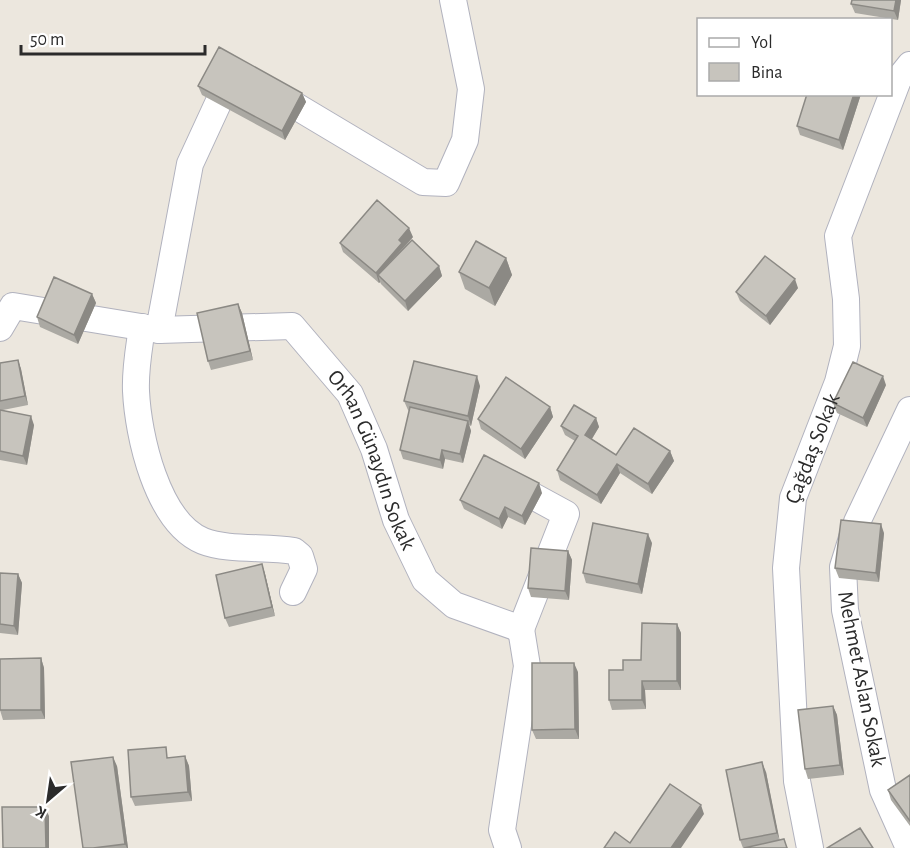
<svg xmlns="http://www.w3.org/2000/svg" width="910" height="848" font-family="'Alegreya Sans',sans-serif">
<rect width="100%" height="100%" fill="#ece7de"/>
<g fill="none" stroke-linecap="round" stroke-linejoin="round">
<defs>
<g id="minor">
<path d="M142,327C139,349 135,369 136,391C138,435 157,522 203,541C228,551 267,546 294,551L300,556L304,569L293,592"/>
<path id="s1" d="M0,328L13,306L159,330L292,326L350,394L374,449L396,520L425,580L454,605L521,629"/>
<path d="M159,330L190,164L226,86L284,99L423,182L446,183L465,140L471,89L453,0"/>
<path d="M509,483L566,514L521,629"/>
<path d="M508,848L502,830L527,666L521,629"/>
<path id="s2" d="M810,848L797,781L786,568L793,498L838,382L847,346L846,299L838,236L898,80L910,65"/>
<path d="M909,848L883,790L845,610L843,567L857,522L910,410"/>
</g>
</defs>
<use href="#minor" stroke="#b1b2be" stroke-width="28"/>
<use href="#minor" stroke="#fff" stroke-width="26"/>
</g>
<path fill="#aba9a3" d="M852,0H901L898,20L855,13L851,4Z
M198,86L302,93L306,102L285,140L202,95Z
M861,94L843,150L800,135L797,126Z
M413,237L404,248L439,266L442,276L408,311L381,284L380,282L379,283L343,252L340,243Z
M506,258L512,275L495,306L465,289L459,272Z
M798,288L770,325L740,301L736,292Z
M92,294L96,303L78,344L40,327L37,317Z
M238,304L242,313L253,360L211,370L208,361Z
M18,360L21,369L28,405L3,410L34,425L27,465L0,460V363Z
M886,385L867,427L837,413L833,403Z
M480,386L471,426L469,425L471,431L463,463L445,459L443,469L403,459L400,450L409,411L408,410L404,401Z
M550,407L553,417L525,459L481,429L478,419Z
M596,418L599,427L592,439L616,455L670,451L674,461L652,494L620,473L601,504L560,480L557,470L575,441L565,435L561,426Z
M542,493L525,525L508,517L502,529L464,509L460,500Z
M884,533L879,582L839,578L835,568Z
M652,543L642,594L586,583L583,573Z
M568,551L572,560L569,600L531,597L528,588Z
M262,564L265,574L275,616L229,627L225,618Z
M0,573L18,574L22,583L18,635L0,633Z
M677,624L681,633V690H645L646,709L612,710L609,700L623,670L641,660Z
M41,658L44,668L45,719L3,720L0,710Z
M578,672L579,739H536L532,730Z
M833,706L837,715L844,775L808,779L805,769Z
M185,756L189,766L192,801L135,806L131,797L169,758Z
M117,766L128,848H83Z
M766,772L779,840L788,848H743L740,840Z
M910,775V826L891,800L888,790Z"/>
<path fill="#8b8984" d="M896,0H901L898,20L894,11Z
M302,93L306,102L285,140L282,131Z
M854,94H861L843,150L839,140Z
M409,228L413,237L378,275L380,282L379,283L376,273L399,240Z
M506,258L512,275L495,306L489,288Z
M439,266L442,276L408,311L405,301Z
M795,279L798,288L770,325L766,316Z
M92,294L96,303L78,344L74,335Z
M238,304L242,313L253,360L250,351Z
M18,360L21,369L28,405L25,396Z
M477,376L480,386L471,426L468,416Z
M883,376L886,385L867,427L863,418Z
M550,407L553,417L525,459L521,449Z
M31,416L34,425L27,465L23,456Z
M596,418L599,427L588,445L585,435Z
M468,421L471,431L463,463L460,454Z
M442,450L445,459L443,469L440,460Z
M670,451L674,461L652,494L648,484Z
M617,464L620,473L601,504L597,495Z
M539,483L542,493L525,525L522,516Z
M505,507L508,517L502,529L499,519Z
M881,524L884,533L879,582L876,573Z
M648,534L652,543L642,594L638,584Z
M568,551L572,560L569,600L565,591Z
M262,564L265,574L275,616L272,607Z
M18,574L22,583L18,635L14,626Z
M677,624L681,633V690L677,681Z
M41,658L44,668L45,719L41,710Z
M574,663L578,672L579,739L575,729Z
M642,681L645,690L646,709L642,700Z
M833,706L837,715L844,775L840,765Z
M185,756L189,766L192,801L188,792Z
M113,757L117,766L128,848H127L125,844Z
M762,762L766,772L780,842L777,833Z
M701,805L704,814L681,848H671Z
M45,807L49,816V848H46Z"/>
<path fill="#c7c4bd" stroke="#8b8984" stroke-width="1.5" d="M852,0H896L894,11L851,4Z
M219,47L302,93L282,131L198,86Z
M807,94H854L839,140L797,126Z
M377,200L409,228L399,240L402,243L376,273L340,243Z
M412,240L439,266L405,301L378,275Z
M476,241L506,258L489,288L459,272Z
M765,256L795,279L766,316L736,292Z
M54,277L92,294L74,335L37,317Z
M238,304L250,351L208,361L197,313Z
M18,360L25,396L0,401V363Z
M414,361L477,376L468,416L404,401Z
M853,362L883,376L863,418L833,403Z
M506,377L550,407L521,449L478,419Z
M574,405L596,418L585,435L616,455L634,428L670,451L648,484L617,464L597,495L557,470L578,436L561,426Z
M410,407L468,421L460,454L442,450L440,460L400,450Z
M0,410L31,416L23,456L0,451Z
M484,455L539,483L522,516L505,507L499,519L460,500Z
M841,520L881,524L876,573L835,568Z
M593,523L648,534L638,584L583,573Z
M531,548L568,551L565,591L528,588Z
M262,564L272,607L225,618L216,575Z
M0,573L18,574L14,626L0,624Z
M642,623L677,624V681H642V700H609V670H623V660H641Z
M41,658V710H0V659Z
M532,663H574L575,729L532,730Z
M833,706L840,765L805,769L798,710Z
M166,747L167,758L185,756L188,792L131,797L128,750Z
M113,757L125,844L93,848H83L71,762Z
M762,762L777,833L740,840L726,770Z
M910,775V821L888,790Z
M670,784L701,805L671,848H604L615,832L630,843Z
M2,807H45L46,848H3Z
M860,828L873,848H827Z
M784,839L787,848H744Z"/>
<g text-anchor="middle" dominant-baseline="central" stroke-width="4.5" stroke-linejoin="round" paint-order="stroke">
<g font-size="22" fill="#2b2b2b" stroke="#fff">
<text stroke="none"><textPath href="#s2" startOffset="405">Çağdaş Sokak</textPath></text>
<text stroke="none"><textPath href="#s1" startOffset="465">Orhan Günaydın Sokak</textPath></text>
<text transform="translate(862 679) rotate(79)">Mehmet Aslan Sokak</text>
</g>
</g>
<rect x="697" y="18" width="195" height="78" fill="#ffffff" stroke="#aaaaaa" stroke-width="1.5"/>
<rect x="709" y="38" width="30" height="9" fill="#ffffff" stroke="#aaaaaa" stroke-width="1.5"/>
<text x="751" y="48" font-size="18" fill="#2b2b2b">Yol</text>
<rect x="709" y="63" width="30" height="18" fill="#c7c4bd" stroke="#aaaaaa" stroke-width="1.5"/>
<text x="751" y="78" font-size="18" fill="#2b2b2b">Bina</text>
<g transform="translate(48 800) rotate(209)" stroke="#ffffff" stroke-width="4.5" paint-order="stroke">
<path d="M0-4.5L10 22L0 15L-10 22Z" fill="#2b2b2b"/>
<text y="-9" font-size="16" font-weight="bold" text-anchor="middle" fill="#2b2b2b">K</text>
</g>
<path d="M21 45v9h184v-9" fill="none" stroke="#2b2b2b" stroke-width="3"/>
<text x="30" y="45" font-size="18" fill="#2b2b2b" stroke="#ffffff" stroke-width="4.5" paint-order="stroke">50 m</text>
</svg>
